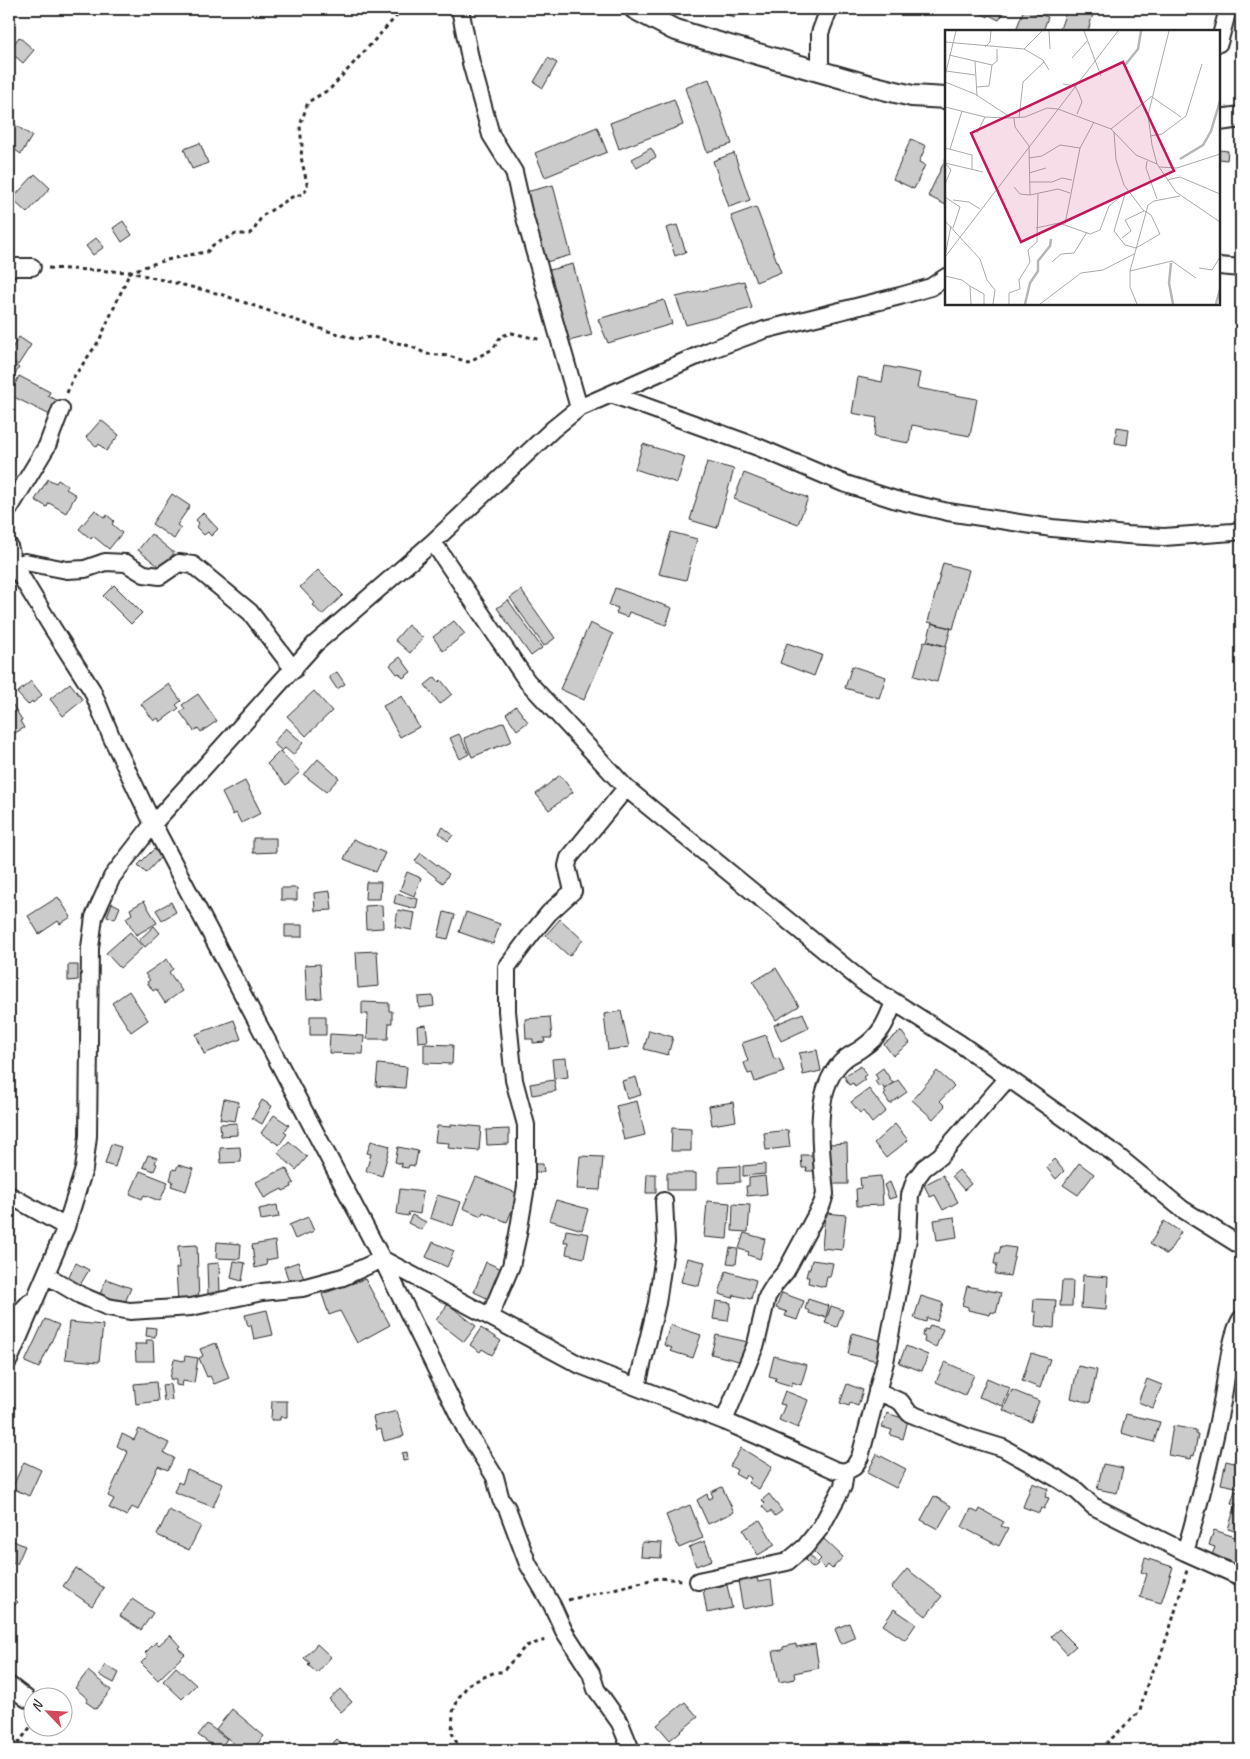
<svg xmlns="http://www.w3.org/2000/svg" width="1250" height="1759" font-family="Caveat,sans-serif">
<rect width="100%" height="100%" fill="#fff"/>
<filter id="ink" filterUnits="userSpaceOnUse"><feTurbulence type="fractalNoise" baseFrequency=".02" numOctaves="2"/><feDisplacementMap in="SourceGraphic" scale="10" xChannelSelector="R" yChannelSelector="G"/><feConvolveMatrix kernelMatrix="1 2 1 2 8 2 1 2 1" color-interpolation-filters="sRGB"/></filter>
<g filter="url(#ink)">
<path fill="#cbcbcb" stroke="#2b2b2b" d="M721,9H739L734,18L720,10Z
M978,9H1006L999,20L989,15L988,17L977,11Z
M1024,9L1048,17L1043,31H1020L1016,30Z
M1067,9H1078L1093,14L1088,31H1066L1060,29Z
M19,37L34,50L23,63L9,51Z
M548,58L557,63L543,88L534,82Z
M709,79L732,144L707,152L685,88Z
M674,99L683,125L619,149L610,123Z
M9,121L32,136L21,154L9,146Z
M597,127L607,152L545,177L535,153Z
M911,139L926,146L919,162L925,165L914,189L893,179Z
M200,143L208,163L192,169L184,149Z
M651,148L656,157L637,168L632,159Z
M1219,150L1228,151L1227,160L1219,159Z
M734,153L750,200L729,207L713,161Z
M946,158V205L928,196Z
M35,174L50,188L27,213L12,199Z
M553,185L571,255L543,263L526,192Z
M756,207L781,272L756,282L731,216Z
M123,221L132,235L122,242L113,228Z
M677,225L686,252L675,256L666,228Z
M96,238L104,247L93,255L86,246Z
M573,264L592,335L565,342L546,271Z
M744,281L752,308L686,325L676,297Z
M664,300L672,324L608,343L598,319Z
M19,337L31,345L18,365L9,358V353Z
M9,360L19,368L9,383Z
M885,366L920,373L917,388L977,399L970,436L912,425L909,443L874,437L877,418L852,413L858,377L882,382Z
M19,376L50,392L48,396L59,401L52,416L10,395Z
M101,420L119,435L106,451L99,444L97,447L86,437Z
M1117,427L1129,429L1127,445L1115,443Z
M643,444L685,457L677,483L635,469Z
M707,462L734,469L717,528L690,520Z
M744,473L808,498L798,524L734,499Z
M48,479L56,483L58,480L68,486L66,489L76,495L66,513L49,503L47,507L35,500Z
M172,494L190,506L177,525L181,528L174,539L152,524Z
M95,510L105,518L107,515L114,521L112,524L122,533L109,549L93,536L91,539L79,529Z
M203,513L218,529L211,536L208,532L204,535L196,527L199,523L196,520Z
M671,532L697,539L686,580L659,574Z
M151,534L174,553L162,569L138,550Z
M943,563L969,570L953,629L928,622Z
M318,570L343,595L322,615L313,605L315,603L300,587Z
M114,585L142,613L131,624L103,596Z
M615,588L672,608L666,625L629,612L627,617L616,613L618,608L609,605Z
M521,590L555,638L544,646L510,598Z
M508,600L542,648L531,656L497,608Z
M454,621L465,634L443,651L433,637Z
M590,623L613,634L584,700L560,689Z
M932,623L951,628L946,646L927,641Z
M408,625L423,638L410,653L395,640Z
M924,641L946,647L937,682L914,676Z
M787,643L822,655L814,676L780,663Z
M400,657L411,672L403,678L399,673L397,674L390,665Z
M852,666L886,677L879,698L845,688Z
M337,672L345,684L337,689L329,677Z
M435,677L439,682L441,680L452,694L440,704L425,685Z
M31,681L42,695L33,703L32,701L28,705L17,693Z
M70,683L83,700L63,716L50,699Z
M169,684L181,701L176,705L179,708L160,722L158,718L154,721L141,704Z
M314,691L332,711L306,736L287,716Z
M198,694L217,721L201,732L198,728L194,731L180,712L185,709L182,705Z
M402,696L419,727L400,737L383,706Z
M13,705L22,720L20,721L24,728L13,734L9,726V707Z
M516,706L528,722L517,730L506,714Z
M504,722L512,741L472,757L464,738Z
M286,728L303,743L293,755L285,748L282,751L273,743Z
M459,734L469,754L460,759L450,738Z
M280,751L300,772L286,785L267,764Z
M318,759L339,778L326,792L304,775Z
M560,775L573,792L549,810L536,794Z
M245,781L261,813L241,823L236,813L233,815L222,793Z
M443,827L453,835L448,841L439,833Z
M253,838H276V852L253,853Z
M353,839L385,853L376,872L344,859Z
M154,849L161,857L146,873L138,865Z
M421,853L449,874L443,883L415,861Z
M407,872L421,878L414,896L400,890Z
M366,882H381L380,899H365Z
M281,888H297V900H281Z
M330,891L332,910L315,911L314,893Z
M396,894L418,899L416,909L394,903Z
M58,897L71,917L60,924L58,921L39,934L28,916Z
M144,901L157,923L136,935L126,918L132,914L130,909Z
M171,902L176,912L162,920L156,910Z
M112,903L120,907L115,919L107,916Z
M382,905L383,928L366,929L365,906Z
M398,910L415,913L412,930L395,927Z
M444,912L455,915L448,939L438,937Z
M466,912L500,924L493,944L459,932Z
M560,919L583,940L569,956L546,935Z
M285,925H302V937H285Z
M154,926L160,933L145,947L139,940Z
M130,932L143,947L120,968L106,953Z
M377,951L379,986L358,988L356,952Z
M167,959L173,969L169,972L182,991L165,1003L156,989L153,991L147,982L150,980L145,974Z
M320,964L322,998L307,999L305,965Z
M68,965H78V980L68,981Z
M776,968L799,1006L776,1020L753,982Z
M129,991L148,1020L131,1032L112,1003Z
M433,996L434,1006L419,1008L418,997Z
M362,1002L389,1003V1011H392V1023H389L388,1039H367L368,1014H362Z
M621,1011L629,1047L608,1050L604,1014Z
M803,1013L809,1028L781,1041L774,1025Z
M310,1016H326V1035H310Z
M550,1017L552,1038H544L545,1042L533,1043V1039H526L525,1019Z
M234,1020L241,1039L204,1054L196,1034Z
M426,1025L428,1041L418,1042L417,1026Z
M649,1030L673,1037L668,1055L644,1049Z
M901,1031L910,1043L893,1056L884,1044Z
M330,1034L364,1036L363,1054L329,1053Z
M766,1035L774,1059L779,1058L784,1072L755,1082L752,1073L748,1074L744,1063L748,1061L742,1043Z
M424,1044L453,1045L452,1064L424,1063Z
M817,1050L821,1071L803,1075L799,1053Z
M566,1058L568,1077L554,1079L552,1059Z
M378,1064L407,1067L405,1088L376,1086Z
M861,1066L866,1075L863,1077L865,1080L855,1087L853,1083L849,1085L844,1076Z
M883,1068L893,1083L884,1089L882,1085L879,1087L875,1081L878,1079L875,1074Z
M937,1071L954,1086L940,1101L945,1106L933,1119L912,1100Z
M636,1077L641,1095L627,1099L622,1081Z
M554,1080L556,1091L532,1095L530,1084Z
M898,1080L907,1092L890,1104L884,1095L886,1093L884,1090Z
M869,1089L886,1111L872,1123L863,1111L860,1113L851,1102Z
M224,1099L239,1102L235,1121L220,1119Z
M262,1100L272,1106L262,1124L252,1118Z
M637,1101L645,1135L624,1140L616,1106Z
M733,1102L736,1121L712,1125L709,1106Z
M274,1115L289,1125L284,1132L287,1134L279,1145L261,1133Z
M237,1123V1135L221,1136L220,1124Z
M451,1124L481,1127L479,1151L448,1148L449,1143L435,1142L437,1126L451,1127Z
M895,1124L908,1140L886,1158L874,1143Z
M672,1128L691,1129V1151H671Z
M509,1129V1144L487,1145L486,1130Z
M788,1130L790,1147L766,1150L764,1133Z
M289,1141L307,1157L296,1170L278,1153Z
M371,1141L390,1146L382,1176L366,1171L371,1154L367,1153Z
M847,1143L848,1184H830L829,1144Z
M111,1144L121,1147L115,1167L105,1164Z
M240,1147L241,1162L221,1163L220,1148Z
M398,1147L418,1151L415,1166L409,1165L408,1168L401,1167L402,1164L395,1162Z
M148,1155L157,1158L155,1163L157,1164L154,1171L143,1167Z
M801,1155H819L816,1171H806L807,1168H802Z
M580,1156L603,1157L600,1190L577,1189Z
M1054,1159L1064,1171L1056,1179L1046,1167Z
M1079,1163L1094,1174L1078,1195L1063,1185Z
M535,1164H543L544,1172L536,1173Z
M765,1164V1174L743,1176V1166Z
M178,1165L193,1169L186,1191L171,1186L173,1181L170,1180L173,1169L176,1170Z
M740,1166V1182L719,1183V1167Z
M286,1168L294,1183L291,1185L292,1187L283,1191L282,1189L264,1198L256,1182Z
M959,1170L971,1184L964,1190L952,1176Z
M140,1171L168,1182L160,1201L144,1195L142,1199L130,1194Z
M667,1173H696V1190H667Z
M647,1174H656V1193H646Z
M943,1175L958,1202L943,1210L935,1195L930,1197L924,1185Z
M765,1176L767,1194L747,1196L746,1186H749V1178Z
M881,1176L883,1205L857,1206L856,1189L861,1188L860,1178Z
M476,1177L519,1194L507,1222L483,1212L481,1216L463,1208Z
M890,1182L896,1197L889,1199L884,1185Z
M400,1189L423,1192L420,1214L409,1212L408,1216L397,1214Z
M437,1195L461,1202L453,1226L430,1218Z
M556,1200L588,1209L582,1230L549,1220Z
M707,1201L730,1203L727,1239L704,1237Z
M733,1204L750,1205L748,1232L732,1231Z
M277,1205L279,1217L261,1220L259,1209Z
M825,1213L846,1215L842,1250L822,1248Z
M412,1215L426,1222L422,1230L408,1223Z
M308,1217L314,1231L295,1239L289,1225Z
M954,1217L957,1237L937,1240L934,1220Z
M1164,1221L1181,1232L1167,1255L1150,1244Z
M566,1230L589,1234L584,1258L566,1254L568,1242H564Z
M744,1233L765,1239L760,1259L748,1255L749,1252L739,1249Z
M275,1241L277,1258L266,1260L267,1265L255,1268L252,1245Z
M217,1242L241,1244L240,1259L216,1258Z
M433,1242L454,1251L447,1267L426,1257Z
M197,1245L199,1303L178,1304L176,1268H179L178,1246Z
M1001,1246L1016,1248L1010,1276L995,1274L997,1264H994L996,1253H999Z
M730,1248L738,1249L736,1264L727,1263Z
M687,1258L705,1262L699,1286L681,1282Z
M812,1260L833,1263L830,1277H827L825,1287L808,1283L809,1277H806L808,1269H810Z
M234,1261L245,1263L242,1281L231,1278Z
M298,1262L305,1282L291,1287L284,1267Z
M486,1262L504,1270L491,1300L474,1292Z
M76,1263L89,1270L80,1285L68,1278Z
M219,1263L220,1293L208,1294L207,1264Z
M726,1271L756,1280L751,1299L734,1295L733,1298L719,1294Z
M1083,1275L1108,1277L1106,1310L1081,1308Z
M106,1279L131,1288L123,1307L99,1297Z
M365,1279L390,1325L357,1343L340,1311L329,1315L322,1294Z
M1062,1281H1073L1072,1306H1060Z
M967,1286L1001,1293L996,1313L991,1312L990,1315L968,1310V1307L962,1305Z
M782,1293L804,1301L797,1320L785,1316L787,1312L776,1308Z
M921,1296L943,1303L937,1321L927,1318L926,1322L914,1318Z
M808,1299L829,1306L826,1317L821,1315V1317L809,1313V1311L805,1309Z
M1034,1299L1056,1300L1054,1328L1035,1326L1036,1312H1033Z
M716,1301L731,1303L728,1321L713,1319Z
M448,1304L476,1326L464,1342L436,1320Z
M831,1306L843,1310L837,1327L825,1323Z
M267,1310L273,1335L254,1339L251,1325L248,1326L245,1315Z
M45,1319L59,1325L39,1368L25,1362Z
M69,1322L103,1325L99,1362L65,1359Z
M670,1325L701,1335L693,1358L670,1351L672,1348L664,1345Z
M930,1325L943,1329L936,1347L924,1342L925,1337L922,1336L925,1329L928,1330Z
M147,1327L156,1328L155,1337L146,1336Z
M481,1328L501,1341L492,1355L482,1349L480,1352L470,1345Z
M852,1333L882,1341L878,1361L848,1354Z
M716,1335L748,1342L743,1362L711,1354Z
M146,1340H153L154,1361H136L135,1344H147Z
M216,1343L229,1378L214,1384L210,1376L207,1377L199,1358L203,1356L200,1349Z
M906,1346L928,1355L922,1371L899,1363Z
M1031,1353L1050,1359L1040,1388L1022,1381Z
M185,1356L198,1358L194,1383L183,1381L182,1386L176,1385V1380L170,1379L174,1359L184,1361Z
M774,1356L807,1365L801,1385L792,1382V1386L775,1381L776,1378L769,1376Z
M945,1362L974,1375L965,1395L936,1382Z
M1078,1366L1097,1370L1090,1403L1071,1398Z
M987,1378L1010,1388L1003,1406L979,1397Z
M1147,1379L1162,1385L1153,1408L1138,1402Z
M156,1382L158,1401L136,1404L134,1384Z
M170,1384L172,1400L164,1401L162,1385Z
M847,1384L863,1390L858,1406L850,1403L849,1406L840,1403Z
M1012,1390L1039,1401L1031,1422L1003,1410Z
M785,1391L808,1400L798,1428L779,1420L785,1405L780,1404Z
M272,1401H287V1417H280V1420H271Z
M397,1411L404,1436L384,1441L381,1429L376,1430L373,1417Z
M887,1413L908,1420L903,1439L890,1435L892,1430L882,1427Z
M1126,1414L1160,1422L1154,1442L1121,1433Z
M1173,1426L1196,1430V1434H1198L1194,1456L1192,1455L1191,1459L1168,1455Z
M139,1429L169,1443L164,1453L174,1458L168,1470L158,1466L138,1510L132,1507L127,1516L109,1508L114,1499L108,1496L128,1452L117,1446L122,1434L134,1440Z
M741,1448L772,1467L759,1489L748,1483L751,1478L746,1475L744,1479L735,1474L737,1470L730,1466Z
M407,1452L408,1460L403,1461L402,1453Z
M877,1454L906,1469L896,1488L867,1473Z
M1235,1459L1241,1460V1488L1221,1484L1226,1461L1234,1463Z
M24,1462L41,1470L29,1496L12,1488Z
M1103,1464L1123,1468L1117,1493L1097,1489Z
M187,1470L223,1484L213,1507L174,1492L178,1482L182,1484Z
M1032,1483L1048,1489L1045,1497L1049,1498L1044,1509L1041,1508L1039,1513L1023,1507Z
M722,1487L734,1512L708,1524L697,1500L707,1494L709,1499L713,1497L711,1492Z
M1235,1491L1241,1493V1533L1228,1529L1236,1504L1231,1503Z
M769,1494L782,1511L775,1516L771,1511L768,1513L762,1506L765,1503L762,1500Z
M934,1496L951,1506L938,1529L921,1520Z
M690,1505L703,1538L679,1548L666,1515Z
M971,1509L978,1513L980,1509L1004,1522L1001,1526L1008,1529L999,1546L962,1527Z
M169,1510L201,1526L189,1550L157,1535Z
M760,1520L775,1545L758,1555L743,1530Z
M1214,1530L1241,1539V1568L1229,1563L1230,1561L1212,1555L1215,1547L1209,1545Z
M9,1539L25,1546L17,1564L9,1561Z
M824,1539L843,1557L832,1569L828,1565L825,1569L818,1562L821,1559L813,1551Z
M705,1541L712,1560L696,1566L689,1547Z
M642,1542L662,1543L661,1558L641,1557Z
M810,1555L818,1564L813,1568L805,1560Z
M1145,1558L1173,1567L1161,1603L1140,1597L1147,1574L1141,1572Z
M76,1568L104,1588L92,1606L63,1586Z
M907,1569L942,1596L926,1616L891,1588Z
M757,1578L758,1582L771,1580L774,1603L743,1609L738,1581Z
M727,1585L732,1608L707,1613L703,1589Z
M9,1593L18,1602L9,1611Z
M132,1599L153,1613L141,1630L120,1616Z
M894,1609L916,1624L905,1640L883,1625Z
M849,1623L855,1638L841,1644L835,1629Z
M1059,1629L1076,1646L1067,1654L1051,1636Z
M170,1635L180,1646L178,1648L185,1654L158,1680L141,1663L148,1656L145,1653L156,1642L159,1645Z
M317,1644L331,1657L317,1673L308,1665L310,1663L304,1658Z
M796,1644V1647L815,1644L819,1668L794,1673L795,1679L779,1682L773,1651L783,1650V1647Z
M105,1665L119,1673L114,1683L99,1675Z
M176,1667L196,1685L182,1699L163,1681Z
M88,1671L111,1690L96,1709L86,1702L88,1699L75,1688Z
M340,1689L352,1702L341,1712L329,1699Z
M685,1702L698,1717L670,1740L657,1725Z
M232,1709L264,1736L252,1750H242L216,1729Z
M207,1724L227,1739L219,1750L198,1735Z
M337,1739L347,1749L346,1750H326Z"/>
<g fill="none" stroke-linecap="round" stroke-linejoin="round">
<defs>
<path id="minor" d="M460,9L471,63L491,135L514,172L523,211L579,408
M1219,43L1228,9
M820,71V33L829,9
M1219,266L1241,268
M9,267H32
M611,394L758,447L843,483L896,500L948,512L1052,528L1127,535L1164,537L1233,532L1241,530
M9,509L47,446L61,409
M433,542L527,681L626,788L863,982L959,1043L1115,1154L1182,1209L1241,1246
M9,546L14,565L53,629L92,690L111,736L153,824L382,1259L466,1430L495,1477L501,1500L507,1508L528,1564L552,1605L564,1631L591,1673L596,1689L620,1723L631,1750
M9,569L25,562L67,570L85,569L105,562L126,563L144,574L160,576L179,563L193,565L250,612L294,670
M9,1195L66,1227
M382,1259L580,1365L724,1421L793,1451L835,1470L845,1472L854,1467L860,1457L885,1362L908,1239L910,1195L915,1180L924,1168L940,1156L1008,1078
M46,1275L80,1295L108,1307L130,1311L191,1307L262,1292L302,1288L343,1277L382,1259
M490,1316L511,1266L518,1234L526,1186V1125L514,1080L507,1011V967L530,936L549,913L573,891L567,866L569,858L626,788
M9,1324L30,1302
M9,1360L66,1227L84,1169L88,1136L90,948L94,917L112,877L153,824L315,644L433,542L553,429L579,408L713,349L764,330L900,296L931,287L946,277
M637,1386L657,1303L666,1242L664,1201
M877,1391L901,1402L909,1413L967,1437L1003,1448L1060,1480L1077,1491L1093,1506L1185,1552L1241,1577
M724,1421L756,1344L767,1297L775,1284L786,1271L822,1204L825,1194C822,1155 809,1087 846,1058C851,1054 857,1052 862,1048C881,1035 886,1023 894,1002
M1185,1552C1200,1503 1212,1453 1222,1402C1226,1381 1230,1336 1241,1319
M698,1581L787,1562L805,1547L821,1527L843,1486L845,1472
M9,1685L27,1699"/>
<path id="tertiary" d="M635,9L673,29L705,39L871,86L912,96L946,98
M1219,120L1241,117"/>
</defs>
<use href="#minor" stroke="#2b2b2b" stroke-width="20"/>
<use href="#tertiary" stroke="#2b2b2b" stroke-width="24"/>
<path stroke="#2b2b2b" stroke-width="3" stroke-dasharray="4 4" stroke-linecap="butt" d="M48,268L130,272L220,294L318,328L355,339L373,337L410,346L427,354L449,356L468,362L493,349L501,336L512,333L542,340
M67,393L73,378L99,341L130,272C156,262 180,256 207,252L213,245L236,234H249L254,230L262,216L292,197L303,194L308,188L301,157L302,146L300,126L308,102L330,89L403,9
M568,1600L659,1578L682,1580
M13,1750L32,1725
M455,1750L458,1745L452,1733L453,1712L459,1697L469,1684L495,1672H502L526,1646L549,1639
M1091,1750L1106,1744L1140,1711L1146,1688L1152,1671L1160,1657L1172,1622L1187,1570"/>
<use href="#minor" stroke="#fff" stroke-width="16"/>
<use href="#tertiary" stroke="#fff" stroke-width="20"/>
</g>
</g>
<g transform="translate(945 30)">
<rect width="275" height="275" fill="#fff"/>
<path fill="none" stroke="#b6b6b6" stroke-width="2.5" d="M180,35L193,19L196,1M235,129L258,115L266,101L275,71M226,233L224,253L228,274M80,274L85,253L93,241V231L105,216L106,209M271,274L275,259"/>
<path fill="none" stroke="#aaa" stroke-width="1" d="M104,1L105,19M139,1L156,46M224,1L203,85L207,115L212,134L231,162L275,192M0,12L79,19L97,1M40,17L45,12L46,1M79,19L98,30L104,40M4,25L47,35L52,31V19M127,28L142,11M30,31L32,66M1,41L30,45M0,46L11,1M0,52L30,64L65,87M118,54L130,56L134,64L137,72L132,84M32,57L44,56L47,35M207,67L236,87M0,77L40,87L62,88L80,87L102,78L113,79L166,99L191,125L212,134M69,88L70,97L84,116L85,165L113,159L125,163M74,88L78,52L99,32M166,99L207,66M169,102L171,130L179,155L198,180L206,185L215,204L191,218L180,215L169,201L180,164M32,103L40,87M205,106L217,104L241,86L257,34M0,118L27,125V139M5,119L17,81M84,128L97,126L115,115L135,118M202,131L201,138L212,169M0,133L38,142M0,133L6,140L0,154M214,137L232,138L275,124M84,143L101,138M222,150L235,147L275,164M84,152H107L117,148L127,150M69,157L75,164L85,165M0,167L15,177L8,198M8,170L24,172L35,179M0,191L35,229L42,250L50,260L48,274M120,194L135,118L149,92M91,198L114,193L145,204L155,200L164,176L180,163M177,208L186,201L180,190L199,181M0,226L6,196M0,227L173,1M107,232L116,224L129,223L142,202M254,238L267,240L275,227M185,241L227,231L251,248M0,246L17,250L25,256L26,274M25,256L39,264V274M64,274V263L75,259L74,250L85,232L83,220L92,212L93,164M95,274L136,243L158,240L189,224M192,274L185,257V241L203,175L209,171L235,166"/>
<path fill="#c2185b" fill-opacity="0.15" stroke="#c2185b" stroke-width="2.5" d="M178,32L229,141L76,212L26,103Z"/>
<rect width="275" height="275" fill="none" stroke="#2b2b2b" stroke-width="2.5"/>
</g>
<rect width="1250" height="1759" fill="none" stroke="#fff" stroke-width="30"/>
<rect x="15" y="15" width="1220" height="1729" fill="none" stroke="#2b2b2b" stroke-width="2" filter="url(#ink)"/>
<g transform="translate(48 1712) rotate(295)"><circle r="24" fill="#ffffff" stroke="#aaaaaa"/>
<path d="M0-4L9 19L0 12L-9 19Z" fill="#d1495b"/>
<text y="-8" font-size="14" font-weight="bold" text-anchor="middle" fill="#2b2b2b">N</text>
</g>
</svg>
